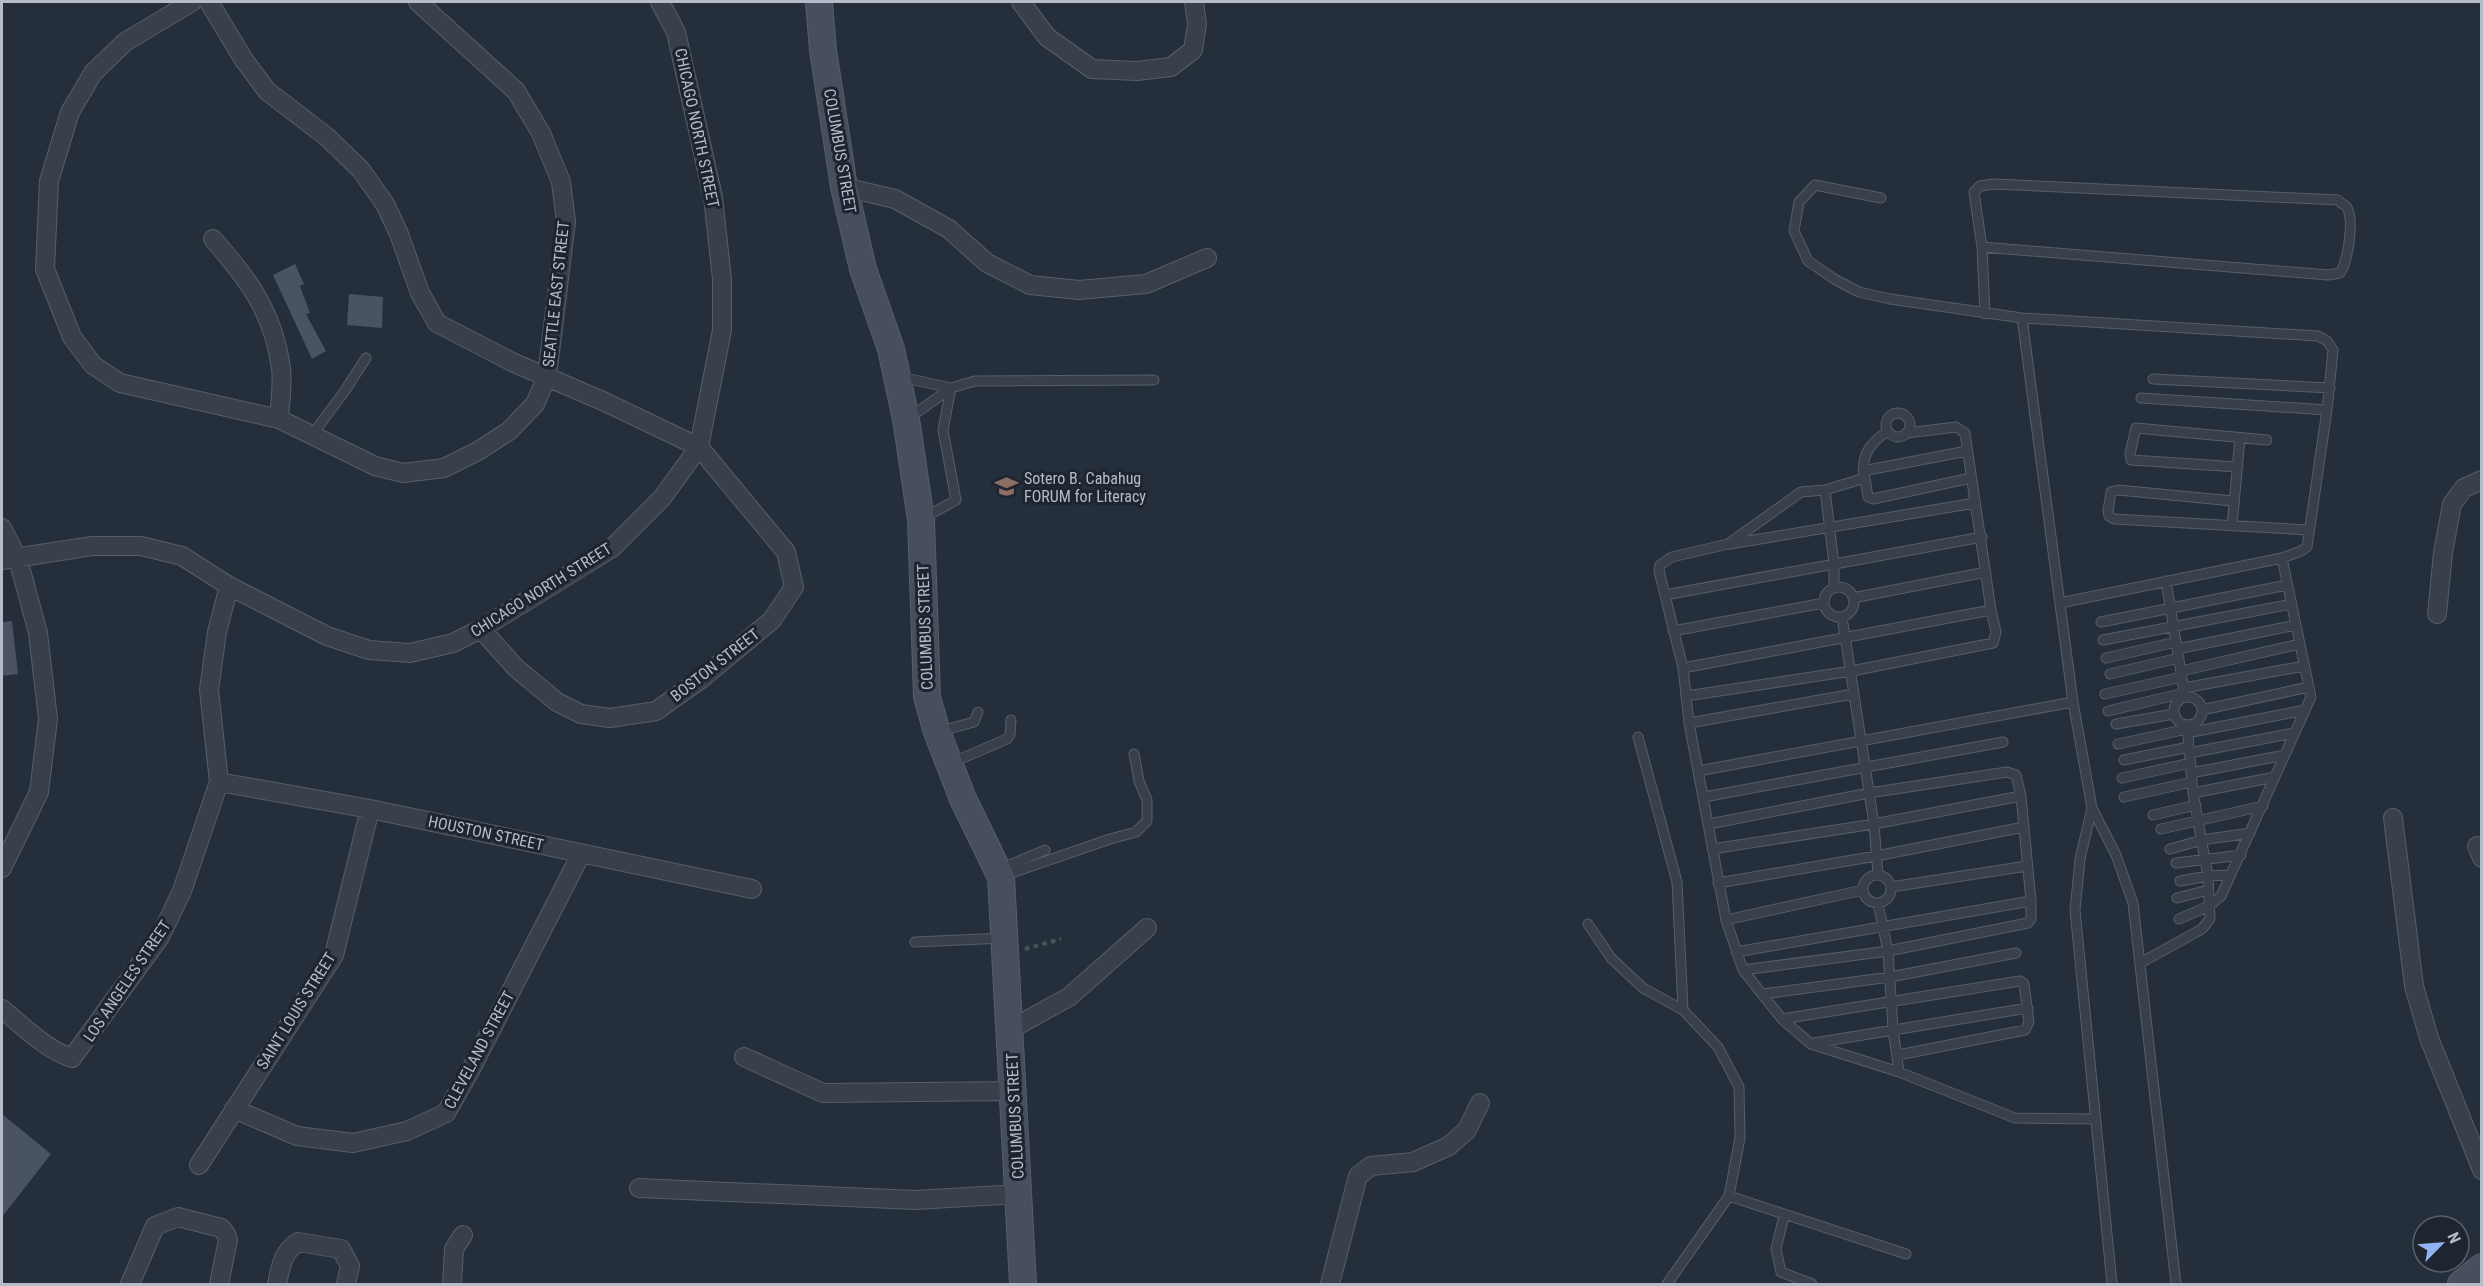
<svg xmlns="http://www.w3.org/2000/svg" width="2483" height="1286" font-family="'Roboto Condensed',sans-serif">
<rect width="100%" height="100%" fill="#252e3b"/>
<path fill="#4a5362" d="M295,264L304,284L300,286L310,313L306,314L326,351L312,359L273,275Z
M349,294L383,297L382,328L347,325Z
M12,621L18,674L2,676V622Z
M2,1114L51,1154L2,1217Z"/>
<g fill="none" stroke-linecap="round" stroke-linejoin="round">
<defs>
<path id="lane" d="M1881,198L1815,185L1799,202L1794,231L1808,261L1836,280L1859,292L1890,299L2022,318L2318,336L2327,341L2333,350L2327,410L2307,547L2301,551L2282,558L2060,603
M1982,247L2328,275L2340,273C2348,261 2355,218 2346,206C2345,206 2338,201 2338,200L1994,184L1980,186L1974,192L1982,247L1985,314
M2022,318L2073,702L2092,808
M901,377L951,388
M2153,379L2330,388
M2141,398L2327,410
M1886 425a12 12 0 1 1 24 0a12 12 0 1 1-24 0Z
M909,418L951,388L975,381L1154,380
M312,435L344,392L366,358
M2238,467L2131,460L2130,454L2136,428L2267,440
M1863,471L1967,451
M1864,475C1861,455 1871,442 1888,431
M1971,478L1873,499L1868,497L1865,478L1825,490L1801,492L1728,544L1672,557L1660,565L1659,571L1683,668L1689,723L1726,920L1743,970L1782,1019L1811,1044L1899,1072L2015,1118L2095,1119
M1825,490L1834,564V587
M2233,501L2118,490L2111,492L2108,511L2109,516L2114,519L2308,530
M922,519L956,500L943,430L951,388
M2232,526L2240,438
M1730,544L1975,503
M2166,581L2185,697
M1824 602a15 15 0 1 1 30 0a15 15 0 1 1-30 0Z
M1665,595L1982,537
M1853,598L1986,572
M1842,617L1874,824L1878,875
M2101,622L2287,585
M1673,631L1824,603
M2103,640L2292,604
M2177,649L2296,625
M2106,658L2176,642
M1683,668L1991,610
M2181,671L2300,644
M2110,674L2179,658
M2184,688L2304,666
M2105,694L2182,677
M1686,696L1852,671L1993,643L1996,632L1991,610L1965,433L1956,427L1907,433
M2174 711a14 14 0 1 1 28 0a14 14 0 1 1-28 0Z
M2202,710L2309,687
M2108,711L2184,693
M1689,723L1853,694
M2116,724L2174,714
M937,732L974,722L978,712
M2187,733L2305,710
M1638,737L1677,882L1683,1010
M2118,744L2187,729
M2189,753L2294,733
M2124,760L2189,747
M951,763L1007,739L1010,735L1011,720
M1698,771L2073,702
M2191,773L2285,755
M2122,778L2191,763
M2193,793L2275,777
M1704,797L2003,742
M2124,797L2192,782
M2153,815L2196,805
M1709,824L1869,793L2007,772L2016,775L2021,796L2031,901V919L2028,923L1888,951L1743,970
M2161,829L2263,806
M1712,849L1874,824L2021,796
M2170,849L2202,840L2250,833
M2176,863L2241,855
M1000,869L1045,850
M1863 889a14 14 0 1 1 28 0a14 14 0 1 1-28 0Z
M1003,876L1110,839L1136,832L1147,821V800L1139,781L1134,754
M2180,881L2208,876L2230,875
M1718,883L1876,856L2024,827
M1891,887L2027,866
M2177,898L2208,890
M1878,903L1888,951L1893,1029L1899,1072
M2179,919L2209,906L2221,896L2311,697L2282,558
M1726,920L1863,890
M1588,924L1611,958L1643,988L1683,1010L1718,1047L1739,1087L1740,1138L1729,1196L1667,1284
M915,942L1004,938
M1736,952L2031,901
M2142,962L2202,929L2210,919L2208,876L2193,793L2187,725
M1763,994L1890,977L2016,953
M1782,1019L2020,981L2024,984L2029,1022L2025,1030L1898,1055
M1814,1043L2028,1008
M1729,1196L1906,1254
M1784,1216L1776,1249L1781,1272L1812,1284
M2112,1284L2075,910L2080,859L2092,808L2116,855L2133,903L2176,1284"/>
<path id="street" d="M192,2L125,42L93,73L70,112L49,181L45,269L72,337L93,365L120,383L279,419L375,466L403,473L444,468L478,451L509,431L535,404L547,376L566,222L561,182L541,133L516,91L418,2
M209,2L244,60L267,91L327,137L361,170L385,204L399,234L420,293L437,323L512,362L605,402L699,447L786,552L794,587L772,620L701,679L656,711L610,718L581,714L557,702L516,668L481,629
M1021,2L1047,37L1092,69L1137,71L1171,67L1193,50L1197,24L1194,2
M844,187L895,199L949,229L987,263L1030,285L1079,290L1146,284L1207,258
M213,239C249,280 273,312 281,368C283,384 280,403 279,419
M2,528L18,559L38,633L48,719L39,792L2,868
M2,560L92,546H141L182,556L229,586L327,636L369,650L410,653L453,643L481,629L612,548L662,498L699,447L722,330V279L713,197L676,32L660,2
M2437,614L2443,553L2452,504L2464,488L2482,480
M219,782L370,809L752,889
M2393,818L2414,986L2429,1038L2482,1170
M2477,846L2482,858
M2,1009C23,1026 46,1050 72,1058L160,937L182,891L219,782L209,690L217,632L229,586
M1011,1029L1069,997L1147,928
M744,1057L823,1093L1013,1091
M234,1109L297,1136L353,1143L407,1131L446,1113L471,1069L581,854
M199,1165L334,955L370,809
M639,1188L915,1200L1019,1194
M130,1284L155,1226L178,1217L221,1228L226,1234L228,1240L219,1284
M277,1284C281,1266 282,1253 298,1242L341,1249L350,1266L346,1284
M452,1284L454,1249L463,1235
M1330,1284L1358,1176L1371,1166L1413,1162L1449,1146L1467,1130L1480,1103"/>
<path id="secondary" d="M819,2L823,50L844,187L863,269L891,349L906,419L921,520L927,697L937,732L963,799L1001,877L1023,1284
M2461,1284L2482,1267"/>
</defs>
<use href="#lane" stroke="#575e6a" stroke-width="11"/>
<use href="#street" stroke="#575e6a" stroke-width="20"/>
<use href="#secondary" stroke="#575e6a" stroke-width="28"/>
<path stroke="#45565a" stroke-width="4" stroke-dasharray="4.5 4.5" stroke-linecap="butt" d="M1025,949L1061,939"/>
<use href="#lane" stroke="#39404c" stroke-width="9"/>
<use href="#street" stroke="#39404c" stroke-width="18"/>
<use href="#secondary" stroke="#474f5e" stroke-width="26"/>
</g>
<defs>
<symbol id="school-bare" viewBox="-9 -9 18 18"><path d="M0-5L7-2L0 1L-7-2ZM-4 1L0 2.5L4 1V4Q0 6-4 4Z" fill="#8d6e63" stroke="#1e2531" stroke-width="2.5" paint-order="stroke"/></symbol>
</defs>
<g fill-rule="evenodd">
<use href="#school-bare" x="990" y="470" width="33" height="33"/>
</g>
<g text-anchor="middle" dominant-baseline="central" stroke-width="6" stroke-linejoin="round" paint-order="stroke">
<g font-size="16" fill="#b5bbc7" stroke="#1e2531">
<text transform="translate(697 128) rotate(78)">CHICAGO NORTH STREET</text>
<text transform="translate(840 151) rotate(80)">COLUMBUS STREET</text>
<text transform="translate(556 294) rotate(-84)">SEATTLE EAST STREET</text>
<text transform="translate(541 590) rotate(-32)">CHICAGO NORTH STREET</text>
<text transform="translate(925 627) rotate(-92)">COLUMBUS STREET</text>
<text transform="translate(715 665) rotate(-38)">BOSTON STREET</text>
<text transform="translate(486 833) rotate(12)">HOUSTON STREET</text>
<text transform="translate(127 981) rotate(-56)">LOS ANGELES STREET</text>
<text transform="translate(296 1011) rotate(-58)">SAINT LOUIS STREET</text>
<text transform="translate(479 1050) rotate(-62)">CLEVELAND STREET</text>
<text transform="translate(1015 1116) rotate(-93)">COLUMBUS STREET</text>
</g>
<g font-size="16" fill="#b5bbc7" stroke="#1e2531" text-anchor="start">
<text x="1024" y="478">Sotero B. Cabahug<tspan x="1024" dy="18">FORUM for Literacy</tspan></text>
</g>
</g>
<rect width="2483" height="1286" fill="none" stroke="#b5bbc7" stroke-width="6"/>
<g transform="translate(2441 1244) rotate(65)"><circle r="28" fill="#1e2531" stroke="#5a616d" stroke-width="1.5"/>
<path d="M0-4.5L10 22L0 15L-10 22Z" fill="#91b2f0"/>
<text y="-9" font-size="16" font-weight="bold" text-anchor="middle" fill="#b5bbc7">N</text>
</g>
</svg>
